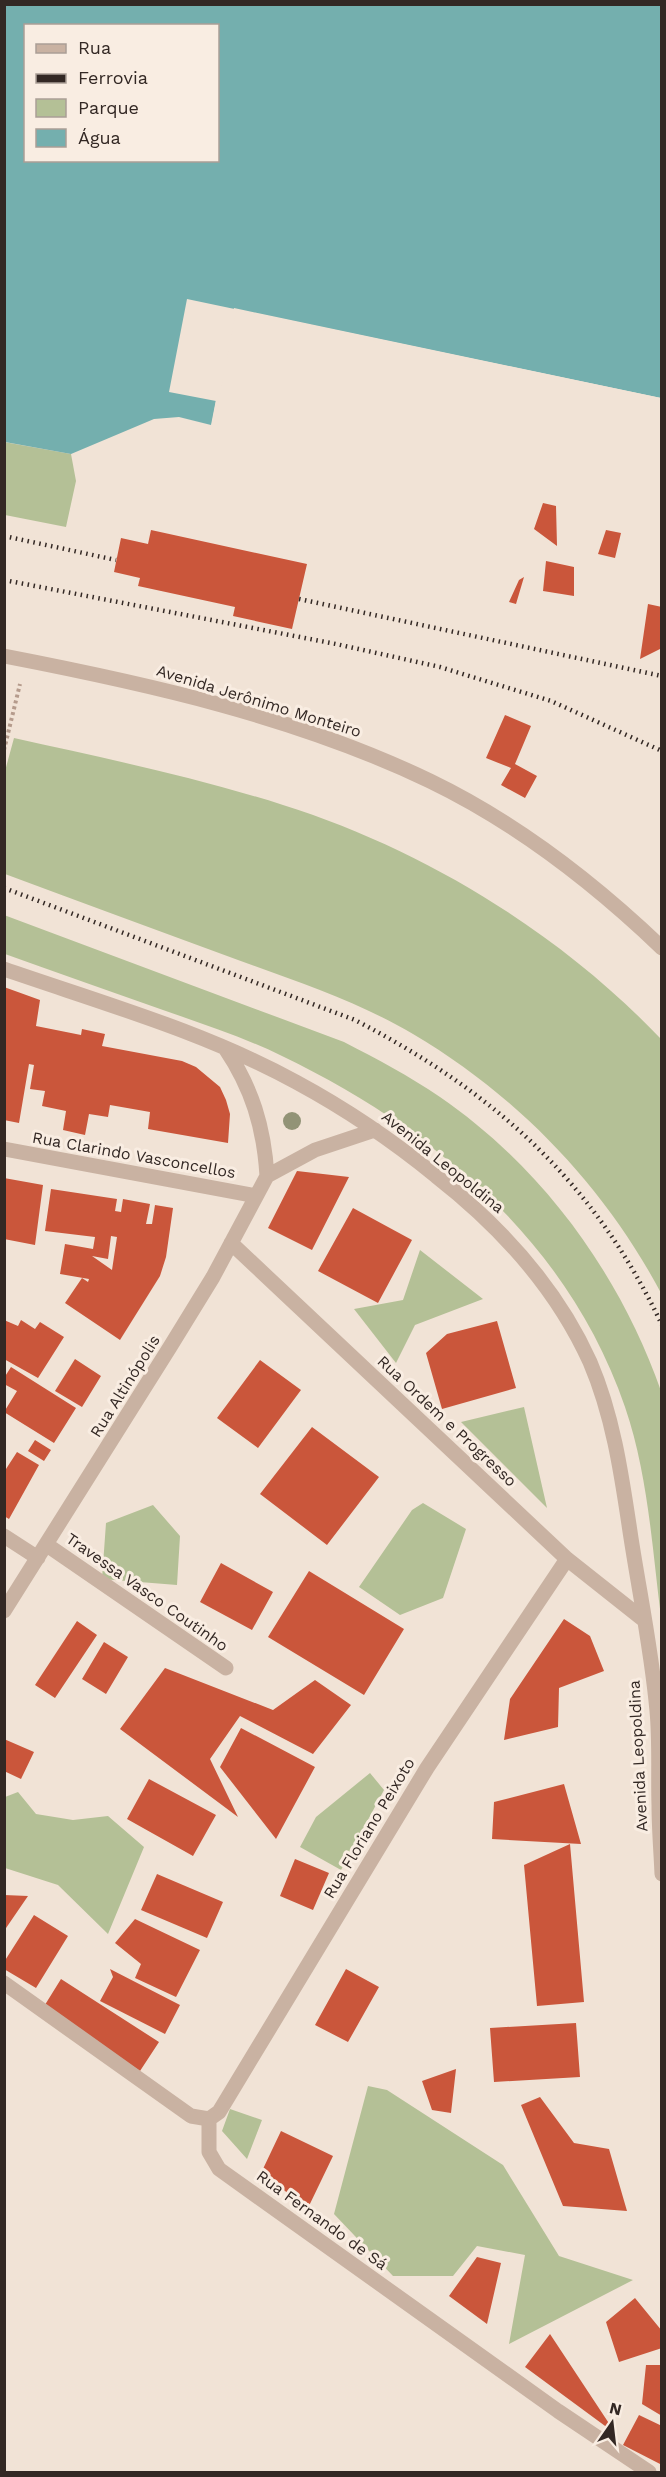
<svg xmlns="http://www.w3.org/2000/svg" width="666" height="2477" font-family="'Work Sans',sans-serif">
<rect width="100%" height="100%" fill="#f1e3d6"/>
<path fill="#b4c096" d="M4,442L71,454L76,481L66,527L5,515Z
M14,738C104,758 195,777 283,805C423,849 559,932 661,1039V1293C604,1186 518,1096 413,1034C359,1002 298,982 238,960C160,931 82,903 5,874V771Z
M4,915L344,1042C377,1059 409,1076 440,1097C542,1167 620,1274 661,1391V1617C652,1547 648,1474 625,1407C569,1243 434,1129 282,1056C243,1037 203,1024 163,1010C110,991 57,973 5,954Z
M420,1250L483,1299L415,1325L396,1363L354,1309L403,1300Z
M524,1407L547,1508L461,1422Z
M423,1503L466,1529L443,1598L400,1615L359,1587L412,1510Z
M153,1505L180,1536L177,1585L102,1579L106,1523Z
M370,1773L384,1790L341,1870L300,1847L316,1817Z
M18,1792L36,1814L73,1820L108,1816L144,1847L108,1934L58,1885L5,1868V1797Z
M368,2086L387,2090L503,2165L559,2256L633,2280L509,2344L525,2255L477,2246L453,2276H393L334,2214Z
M230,2109L262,2120L247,2159L222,2131Z"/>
<path fill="#74afae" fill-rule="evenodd" d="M4,5H661V398L234,308L211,425L179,417L154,419L71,454L5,442ZM26,26H218V160H26Z"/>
<path fill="#f1e3d6" d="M187,299L661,398L662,401L236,312L214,425L211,428L216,401L169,392Z"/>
<path fill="#ca563b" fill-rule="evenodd" d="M543,503L556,506L557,546L534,529Z
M151,530L307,564L292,629L233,616L235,607L138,586L140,578L114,572L121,538L148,544Z
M606,530L621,533L615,558L598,554Z
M546,561L574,567V596L543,591Z
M524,577L516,604L509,602L519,580Z
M648,604L662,607V648L640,659Z
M505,715L531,726L515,764L537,776L525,798L501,785L511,768L486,758Z
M4,987L40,1000L36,1026L81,1035L82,1029L105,1034L102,1046L182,1061L196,1067L220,1087L226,1100L230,1114L228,1143L148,1129L150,1112L110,1105L108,1117L89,1114L85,1135L63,1130L66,1111L42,1106L45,1091L30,1089L34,1065L29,1064L19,1123L4,1120Z
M297,1171L349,1177L312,1250L268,1228Z
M4,1178L43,1185L35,1245L4,1239Z
M51,1189L117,1199L115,1211L121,1212L123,1199L150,1204L146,1224H152L155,1205L173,1208L166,1257L160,1276L120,1340L65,1303L82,1278L88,1282L89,1279L60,1274L65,1244L93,1249L95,1237L45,1231ZM111,1236L117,1237L112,1270L92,1256L108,1259Z
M353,1208L412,1240L378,1303L318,1271Z
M4,1320L18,1326L21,1320L35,1329L40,1322L64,1337L38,1378L4,1359Z
M497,1321L516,1388L442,1409L426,1353L447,1334Z
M75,1359L101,1376L82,1407L55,1391Z
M260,1360L301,1390L258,1448L217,1418Z
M11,1367L76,1408L54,1443L4,1412L17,1391L4,1384V1378Z
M312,1427L379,1477L327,1545L260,1494Z
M35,1440L51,1450L44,1461L28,1451Z
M17,1452L39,1465L9,1519L4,1516V1468L6,1469Z
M221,1563L273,1592L252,1630L200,1602Z
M309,1571L404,1629L364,1695L268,1637Z
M564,1619L590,1636L604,1671L559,1688L558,1727L504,1740L510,1699Z
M77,1621L97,1635L55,1698L35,1685Z
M104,1642L128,1657L106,1694L82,1679Z
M165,1668L273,1710L315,1680L351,1705L313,1754L240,1716L210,1759L238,1817L120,1729Z
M241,1728L315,1767L276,1839L220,1767Z
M4,1739L34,1752L21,1779L4,1771Z
M149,1779L216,1815L193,1856L127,1819Z
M564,1784L581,1844L492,1839L494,1802Z
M570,1844L584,2002L537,2006L524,1865Z
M295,1859L329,1873L313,1910L280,1896Z
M157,1874L223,1902L207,1938L141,1910Z
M4,1895L28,1896L4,1931Z
M34,1915L68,1936L36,1988L4,1969V1962Z
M135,1919L200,1950L176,1997L135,1978L141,1964L115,1943Z
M110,1969L180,2005L165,2034L100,2001L113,1977Z
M346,1969L379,1987L348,2042L315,2025Z
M61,1979L159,2042L140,2071L43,2008Z
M576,2023L580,2077L494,2082L490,2028Z
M456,2069L451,2113L432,2110L422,2081Z
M540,2097L574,2143L609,2149L627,2211L563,2206L521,2105Z
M281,2131L333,2156L307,2210L262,2171Z
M477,2257L501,2263L487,2324L449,2296Z
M635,2298L662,2331V2348L619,2362L606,2322Z
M550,2334L616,2434L525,2367Z
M646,2365H662V2416L642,2404Z
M639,2415L662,2426V2465L623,2445Z"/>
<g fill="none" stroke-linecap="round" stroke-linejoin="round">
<path stroke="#b59b8c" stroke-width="4" stroke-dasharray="3 3" stroke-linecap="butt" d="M4,750L20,684"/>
<path stroke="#c9b2a2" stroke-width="15" d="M4,656C149,684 297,717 430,781C515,822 594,883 662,948
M4,969C102,1003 205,1032 296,1082C346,1109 392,1140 436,1176C500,1226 556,1287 590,1362C614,1418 622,1478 631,1538C640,1596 652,1653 657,1711C660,1743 658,1774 659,1805C659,1828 661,1851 662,1874
M225,1048C252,1088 264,1127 267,1176
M4,1149L256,1196
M231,1243L567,1559L644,1620
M4,1536L38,1558
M47,1545L226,1668
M4,1611L170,1347L213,1277L267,1176L315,1150L375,1130
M4,1983L191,2116L209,2119
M209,2119L219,2112L427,1768L567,1559
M209,2119V2152L219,2169L558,2411L649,2472"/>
<path stroke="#332824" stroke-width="4.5" stroke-dasharray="1.5 4.5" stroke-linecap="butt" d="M4,536L116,560
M4,580L336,644L440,667L551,701L662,751
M299,599L662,676
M4,888L355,1020C494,1092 594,1181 662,1325"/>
</g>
<circle fill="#929376" cx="292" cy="1121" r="9"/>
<g text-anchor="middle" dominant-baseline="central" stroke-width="6" stroke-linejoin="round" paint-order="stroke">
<g font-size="16" fill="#332824" stroke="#f9ede2">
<text transform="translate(259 701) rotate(17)">Avenida Jerônimo Monteiro</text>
<text transform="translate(134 1155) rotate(10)">Rua Clarindo Vasconcellos</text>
<text transform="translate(443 1162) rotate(39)">Avenida Leopoldina</text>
<text transform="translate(125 1386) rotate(-58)">Rua Altinópolis</text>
<text transform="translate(447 1421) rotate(43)">Rua Ordem e Progresso</text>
<text transform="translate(147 1592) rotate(35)">Travessa Vasco Coutinho</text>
<text transform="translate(638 1756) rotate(-93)">Avenida Leopoldina</text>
<text transform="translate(369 1828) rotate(-59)">Rua Floriano Peixoto</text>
<text transform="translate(322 2220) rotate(36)">Rua Fernando de Sá</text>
</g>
</g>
<rect width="666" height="2477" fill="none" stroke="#332824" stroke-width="12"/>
<rect x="24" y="24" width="195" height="138" fill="#f9ede2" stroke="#aa9e96" stroke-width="1.5"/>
<rect x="36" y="44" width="30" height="9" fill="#c9b2a2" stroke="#aa9e96" stroke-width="1.5"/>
<text x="78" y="54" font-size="18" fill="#332824">Rua</text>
<rect x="36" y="74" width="30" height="9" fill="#332824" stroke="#aa9e96" stroke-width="1.5"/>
<text x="78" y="84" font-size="18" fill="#332824">Ferrovia</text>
<rect x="36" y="99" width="30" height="18" fill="#b4c096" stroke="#aa9e96" stroke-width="1.5"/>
<text x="78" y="114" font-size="18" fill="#332824">Parque</text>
<rect x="36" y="129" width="30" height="18" fill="#74afae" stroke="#aa9e96" stroke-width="1.5"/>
<text x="78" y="144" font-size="18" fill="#332824">Água</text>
<g transform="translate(612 2423) rotate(14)" stroke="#f9ede2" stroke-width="4.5" paint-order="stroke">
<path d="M0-4.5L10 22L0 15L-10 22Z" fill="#332824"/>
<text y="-9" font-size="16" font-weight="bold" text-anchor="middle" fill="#332824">N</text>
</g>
</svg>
